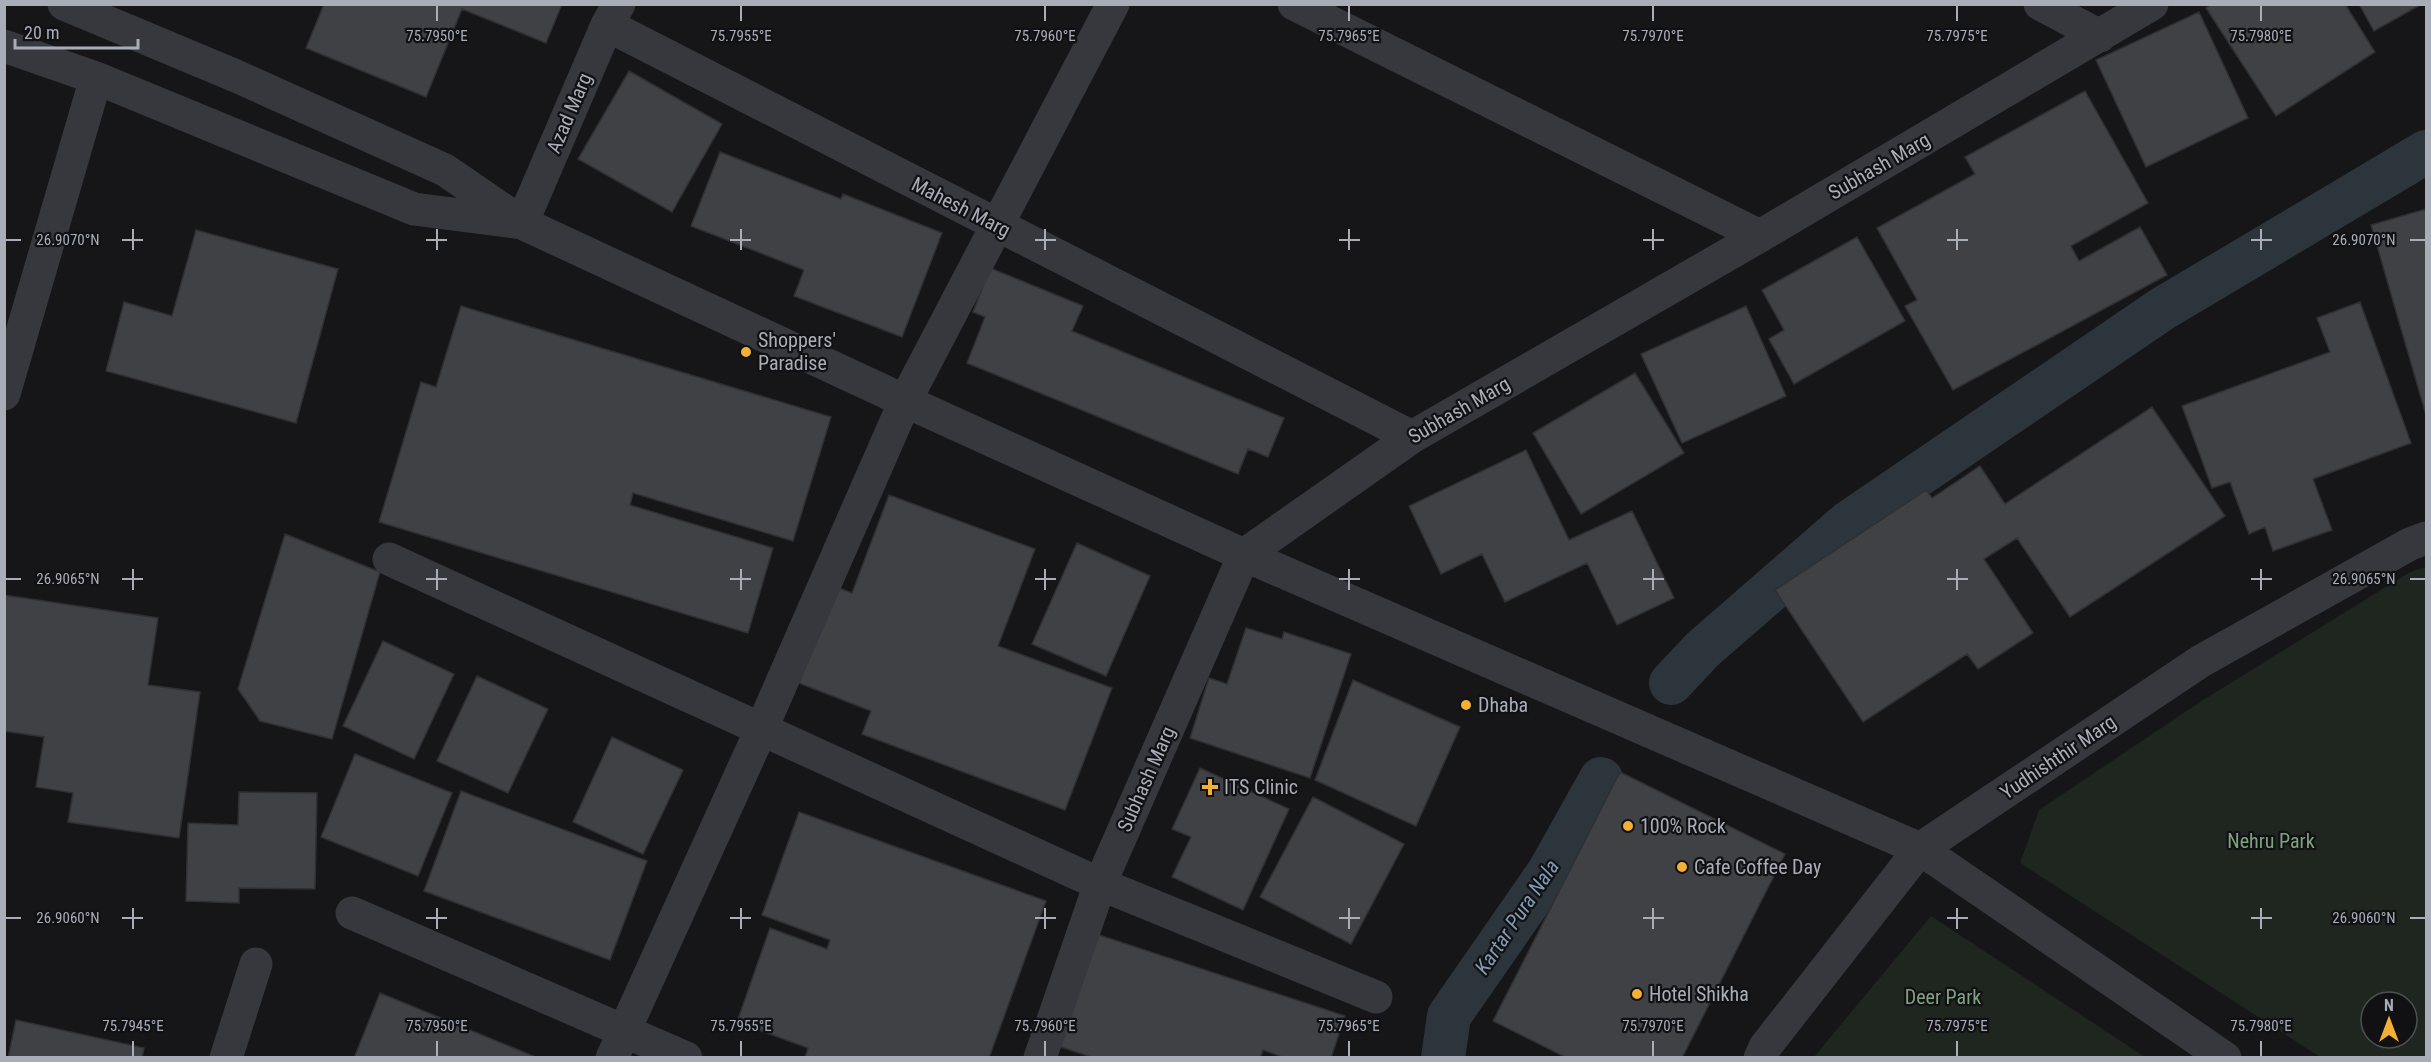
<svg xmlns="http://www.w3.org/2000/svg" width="2431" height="1062" font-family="'Roboto Condensed',sans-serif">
<rect width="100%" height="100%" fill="#161618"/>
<path fill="#1e261f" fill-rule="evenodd" d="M2426,567V1057H2320L2020,863L2039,810L2200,702L2410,572ZM2371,1002H2407V1038H2371Z
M1931,916L2145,1057H1814Z"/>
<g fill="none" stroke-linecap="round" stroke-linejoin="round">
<path stroke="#2c353c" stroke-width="44" d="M1671,683L1703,649L1848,523L2162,309L2426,152
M1443,1058L1449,1016L1549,872L1601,779"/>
</g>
<path fill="#404145" stroke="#303034" stroke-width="1.5" d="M324,4H562L546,43L462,9L426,97L306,48Z
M2212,4H2345L2375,52L2276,116L2206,8Z
M2359,4H2422L2374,31Z
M2199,12L2248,118L2146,167L2096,60Z
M629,71L722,124L672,212L578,159Z
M2085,91L2148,203L2071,246L2079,261L2140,227L2167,275L1953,390L1905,306L1917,300L1877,228L1975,174L1965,157Z
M720,152L841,199L843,194L942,233L902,337L794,296L804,270L691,226Z
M2426,209V415L2371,225Z
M196,230L338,269L296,423L106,371L124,302L172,316Z
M1857,237L1905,321L1794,384L1769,339L1784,330L1762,290Z
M990,268L1083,306L1072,331L1284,418L1268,457L1248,449L1238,474L967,363L985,317L973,312Z
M2360,302L2411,443L2313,479L2332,530L2273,551L2265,527L2249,534L2230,482L2212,488L2182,406L2330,352L2317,318Z
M461,306L831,417L793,541L633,493L630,505L773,548L748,633L379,522L421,382L436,387Z
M1746,306L1786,396L1682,443L1641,354Z
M1635,373L1684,453L1581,514L1533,433Z
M2152,407L2225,516L2070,617L2017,538L1984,559L2033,633L1978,669L1967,654L1863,722L1775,590L1926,490L1932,498L1980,466L2005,504Z
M1526,450L1569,540L1632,511L1674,598L1617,625L1587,563L1505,602L1482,554L1441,574L1409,506Z
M889,495L1035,549L998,646L1112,688L1065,810L862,734L871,711L799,683L836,587L852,593Z
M285,534L380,572L332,739L260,721L238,689Z
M1077,543L1150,576L1106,676L1032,644Z
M4,595L158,618L148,685L200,692L179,838L68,822L73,793L36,787L44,737L4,731Z
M1246,628L1282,639L1284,632L1351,654L1310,778L1190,738L1209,678L1227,684Z
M383,641L454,674L414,759L343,726Z
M477,676L548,709L508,793L437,761Z
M1353,680L1460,727L1416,826L1315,780Z
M612,737L683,770L643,854L573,822Z
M355,754L452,793L418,876L321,837Z
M1200,768L1289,809L1243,910L1172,877L1191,837L1172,829Z
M1620,772L1785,854L1682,1058H1567L1493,1021Z
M461,791L647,861L610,960L424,891Z
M239,792L317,793L315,889L239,888V903L186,901L188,823L238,825Z
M1313,797L1404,844L1351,944L1260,897Z
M799,812L1046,901L989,1058H805L808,1048L737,1022L770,928L827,949L830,940L762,915Z
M1096,934L1345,1016L1331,1058H1285L1263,1050L1260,1058H1094L1055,1045Z
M380,993L538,1058H354Z
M16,1020L144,1048L142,1058H8Z"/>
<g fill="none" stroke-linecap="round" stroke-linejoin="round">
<path stroke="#37383d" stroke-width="33" d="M64,4L236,76L445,170L522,223L905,401L1244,555L1920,849L2225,1058
M1294,4L1760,236
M2040,4L2100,36
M607,25L1412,437
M4,46L96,78L414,209L514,222
M522,223L607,25L619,4
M4,394L96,78
M389,559L1100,884L1376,997
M352,913L686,1058
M226,1058L256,964
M612,1058L761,730L905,401L1113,4
M1040,1058L1100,884L1244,555L1412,437L1760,236L2152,4
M1760,1058L1765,1047L1920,849L2201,661L2410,544L2426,538"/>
</g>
<path fill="none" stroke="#a8adb8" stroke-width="2" d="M437,6V21M741,6V21M1045,6V21M1349,6V21M1653,6V21M1957,6V21M2261,6V21M133,229V250M437,229V250M741,229V250M1045,229V250M1349,229V250M1653,229V250M1957,229V250M2261,229V250M6,240H21M122,240H143M426,240H447M730,240H751M1035,240H1056M1339,240H1360M1643,240H1664M1947,240H1968M2251,240H2272M2410,240H2425M133,569V590M437,569V590M741,569V590M1045,569V590M1349,569V590M1653,569V590M1957,569V590M2261,569V590M6,579H21M122,579H143M426,579H447M730,579H751M1035,579H1056M1339,579H1360M1643,579H1664M1947,579H1968M2251,579H2272M2410,579H2425M133,908V929M437,908V929M741,908V929M1045,908V929M1349,908V929M1653,908V929M1957,908V929M2261,908V929M6,918H21M122,918H143M426,918H447M730,918H751M1035,918H1056M1339,918H1360M1643,918H1664M1947,918H1968M2251,918H2272M2410,918H2425M133,1041V1056M437,1041V1056M741,1041V1056M1045,1041V1056M1349,1041V1056M1653,1041V1056M1957,1041V1056M2261,1041V1056"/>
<g fill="#f2b134" stroke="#111113" stroke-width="2">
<circle cx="746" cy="352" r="6"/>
<circle cx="1466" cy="705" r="6"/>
<path d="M1207 778h6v6h6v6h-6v6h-6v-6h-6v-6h6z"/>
<circle cx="1628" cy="826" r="6"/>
<circle cx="1682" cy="867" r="6"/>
<circle cx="1637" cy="994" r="6"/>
</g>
<g text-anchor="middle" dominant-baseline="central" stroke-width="4.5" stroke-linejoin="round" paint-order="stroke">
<g font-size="20" fill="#a8adb8" stroke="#111113">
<text transform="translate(569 113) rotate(-67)">Azad Marg</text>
<text transform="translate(1879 166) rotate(-30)">Subhash Marg</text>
<text transform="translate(961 207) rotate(27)">Mahesh Marg</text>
<text transform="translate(1459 410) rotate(-30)">Subhash Marg</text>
<text transform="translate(2058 757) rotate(-34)">Yudhishthir Marg</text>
<text transform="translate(1146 779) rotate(-66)">Subhash Marg</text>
</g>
<g font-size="20" fill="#a8adb8" stroke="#111113" text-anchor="start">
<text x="758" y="340">Shoppers'<tspan x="758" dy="23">Paradise</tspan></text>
<text x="1478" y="705">Dhaba</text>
<text x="1224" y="787">ITS Clinic</text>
<text x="1640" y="826">100% Rock</text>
<text x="1694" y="867">Cafe Coffee Day</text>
<text x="1649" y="994">Hotel Shikha</text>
</g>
<g font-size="20" fill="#7fa381" stroke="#111113">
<text x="2271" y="841">Nehru Park</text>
<text x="1943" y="997">Deer Park</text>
</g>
<g font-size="21" font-style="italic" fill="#7f9bb3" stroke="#111113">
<text transform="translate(1517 917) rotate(-56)">Kartar Pura Nala</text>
</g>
</g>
<g font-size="15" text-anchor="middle" fill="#a8adb8" stroke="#111113" stroke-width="4.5" stroke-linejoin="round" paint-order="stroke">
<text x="437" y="41">75.7950°E</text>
<text x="741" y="41">75.7955°E</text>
<text x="1045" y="41">75.7960°E</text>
<text x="1349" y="41">75.7965°E</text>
<text x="1653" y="41">75.7970°E</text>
<text x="1957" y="41">75.7975°E</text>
<text x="2261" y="41">75.7980°E</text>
<text x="68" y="245">26.9070°N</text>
<text x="2364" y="245">26.9070°N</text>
<text x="68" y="584">26.9065°N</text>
<text x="2364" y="584">26.9065°N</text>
<text x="68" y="923">26.9060°N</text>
<text x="2364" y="923">26.9060°N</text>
<text x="133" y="1031">75.7945°E</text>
<text x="437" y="1031">75.7950°E</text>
<text x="741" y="1031">75.7955°E</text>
<text x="1045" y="1031">75.7960°E</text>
<text x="1349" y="1031">75.7965°E</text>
<text x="1653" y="1031">75.7970°E</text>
<text x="1957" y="1031">75.7975°E</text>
<text x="2261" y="1031">75.7980°E</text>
</g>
<rect width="2431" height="1062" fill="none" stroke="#a8adb8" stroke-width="12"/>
<g transform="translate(2389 1020)"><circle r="28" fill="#111113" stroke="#4d4f55" stroke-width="1.5"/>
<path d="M0-4.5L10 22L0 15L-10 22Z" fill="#f2b134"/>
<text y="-9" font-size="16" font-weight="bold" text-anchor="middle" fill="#a8adb8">N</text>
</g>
<path d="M15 39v9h123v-9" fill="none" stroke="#a8adb8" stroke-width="3"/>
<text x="24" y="39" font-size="18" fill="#a8adb8" stroke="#111113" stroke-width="4.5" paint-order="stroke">20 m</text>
</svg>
